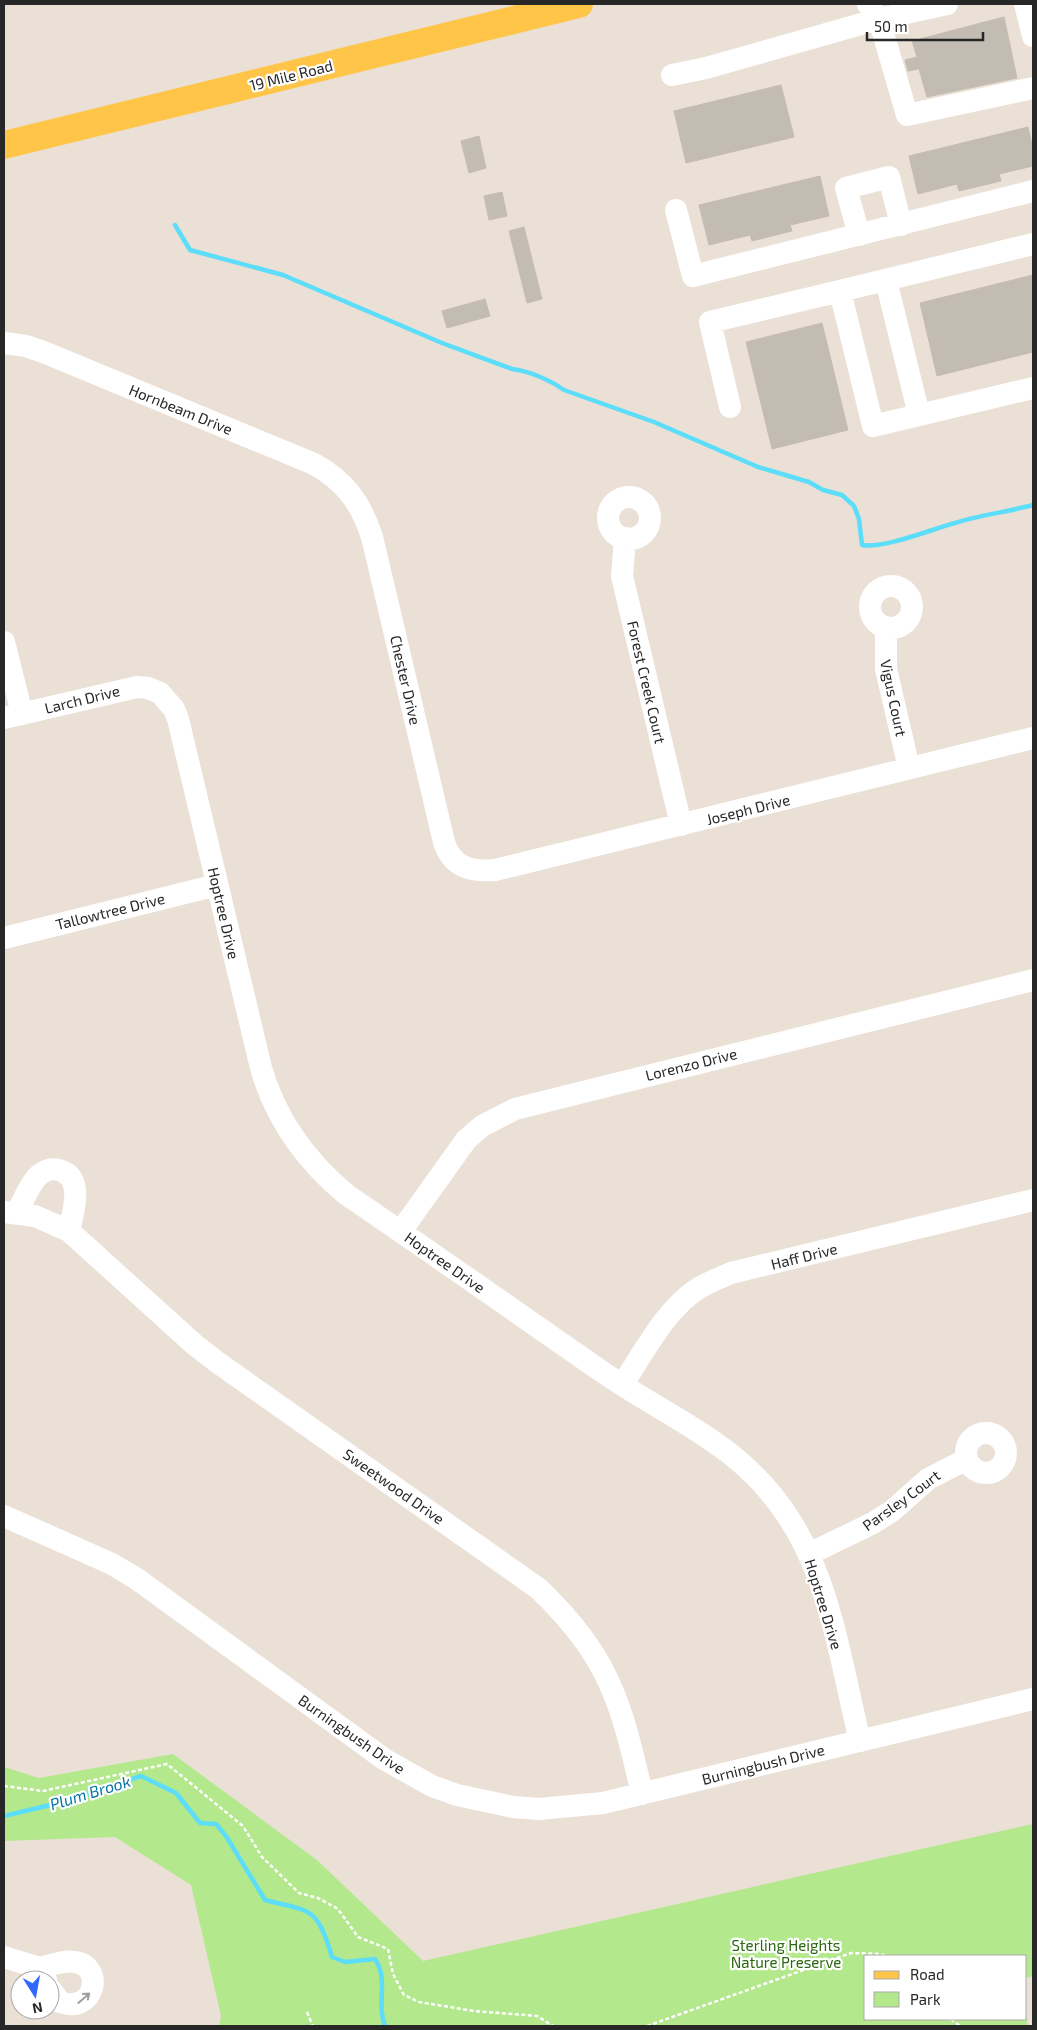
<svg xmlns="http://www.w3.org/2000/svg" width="1037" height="2030" font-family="'Exo 2',sans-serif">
<rect width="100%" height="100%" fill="#ebe0d6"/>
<path fill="#b3e88c" d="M173,1754L317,1860L423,1961L1033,1824V1976L1026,1978V1956H866V2019H1026V2014L1028,2026H219L221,2016L191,1885L115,1837L4,1841V1767L39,1778Z"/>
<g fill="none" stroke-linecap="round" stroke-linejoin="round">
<path stroke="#5cddfa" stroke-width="4.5" d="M175,225L190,250L283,275L442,343L512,369C529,371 550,380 564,390L654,422L758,467L809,482L823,490L842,495L854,506L859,519L862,545C884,549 932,529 955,523C980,515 1007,512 1033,505
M4,1816L63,1802L141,1776L176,1793L200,1823L216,1824L226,1836L265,1900C311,1912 317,1906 332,1957L345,1962L375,1959C389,1979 376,2004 385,2026"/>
</g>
<path fill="#c2bcb3" stroke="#c6bcb0" d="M1004,17L1017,78L927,97L919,69L908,71L905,60L917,57L912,41Z
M781,85L794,137L686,163L674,111Z
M1028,127L1033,149V166L999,174L1001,181L959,191L957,184L918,194L909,156Z
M479,136L486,168L469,173L461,141Z
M820,176L829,216L790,225L792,231L752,241L750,235L709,245L699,205Z
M502,192L507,216L489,220L484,196Z
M524,227L542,299L527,303L509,231Z
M1033,275V352L937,376L920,303Z
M485,299L490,316L447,328L442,311Z
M822,323L848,430L772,449L746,342Z"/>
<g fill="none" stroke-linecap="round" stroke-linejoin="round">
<path stroke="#fff" stroke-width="2.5" stroke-dasharray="4 2.5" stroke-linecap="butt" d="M4,1786L43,1791L167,1764L243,1826L262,1857L299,1893L318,1898L338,1909L358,1937L388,1949L393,1974L404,1995L419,2002L474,2011L537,2016L553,2026
M307,2012L313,2026
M951,2019L960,2026
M647,2026L851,1953L880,1954L887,1956"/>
<path stroke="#fff" stroke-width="22" d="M947,4L879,19L907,115L1033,88
M1025,4L1033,36
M672,75L706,68L879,19L868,4
M676,210L693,276L1033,191
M859,235L846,188L889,177L901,225
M1033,244L840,291L873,426L1033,388
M886,280L919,415
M4,343L26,346L46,353L314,464C345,481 361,503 372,537L444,842C452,867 470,872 495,870L1033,738
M730,407L710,322L840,291
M608 518a21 21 0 1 1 42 0a21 21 0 1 1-42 0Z
M625,538L622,576L681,825
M870 607a21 21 0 1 1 42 0a21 21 0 1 1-42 0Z
M886,627V669L909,768
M4,642L22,714
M4,718L137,687L148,688L160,693L174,709L178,719L261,1068C276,1120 306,1161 347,1195C434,1254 520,1315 607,1375C676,1422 743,1445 790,1520C831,1583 842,1668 860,1741
M4,938L217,885
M4,1212L35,1216L69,1231L195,1345L217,1362L539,1589C609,1657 621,1701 642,1794
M17,1213C23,1201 29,1185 38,1176C44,1170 52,1168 59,1170C85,1177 73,1213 69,1231
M401,1231L466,1140L482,1126L515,1109L1033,980
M622,1385C643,1354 667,1307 699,1288C709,1282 720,1278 731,1273L1033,1200
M966 1453a20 20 0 1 1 40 0a20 20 0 1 1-40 0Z
M4,1516L112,1564L137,1579L384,1759L432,1786L457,1795L513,1807L539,1809L603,1803L1033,1699
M809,1554L873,1523L892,1511L928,1479L967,1459
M4,1957L40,1968
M46,1980L40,1968C51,1965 64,1960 75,1962C105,1966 95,2015 60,2002L50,1989"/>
<path stroke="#fec548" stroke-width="28" d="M4,145L579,4"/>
</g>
<defs><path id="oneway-shaft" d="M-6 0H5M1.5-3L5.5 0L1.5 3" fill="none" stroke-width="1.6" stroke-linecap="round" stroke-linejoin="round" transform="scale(1.25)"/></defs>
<use stroke="#9e9e9e" href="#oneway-shaft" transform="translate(84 1998) rotate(-41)"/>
<g text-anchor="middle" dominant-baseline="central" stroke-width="4.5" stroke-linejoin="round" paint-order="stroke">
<g font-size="15" fill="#272727" stroke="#fff">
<text transform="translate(291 75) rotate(-14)">19 Mile Road</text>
<text transform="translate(181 409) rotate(22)">Hornbeam Drive</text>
<text transform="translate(406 680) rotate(77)">Chester Drive</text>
<text transform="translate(647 682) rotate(77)">Forest Creek Court</text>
<text transform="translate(894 698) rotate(78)">Vigus Court</text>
<text transform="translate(82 699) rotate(-14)">Larch Drive</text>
<text transform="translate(748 809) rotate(-14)">Joseph Drive</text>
<text transform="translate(110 911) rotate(-14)">Tallowtree Drive</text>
<text transform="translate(224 913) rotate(77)">Hoptree Drive</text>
<text transform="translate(691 1064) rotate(-14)">Lorenzo Drive</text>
<text transform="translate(804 1256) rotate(-14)">Haff Drive</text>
<text transform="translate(445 1262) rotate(35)">Hoptree Drive</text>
<text transform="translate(394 1486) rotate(35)">Sweetwood Drive</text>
<text transform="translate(901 1500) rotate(-36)">Parsley Court</text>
<text transform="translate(824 1604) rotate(73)">Hoptree Drive</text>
<text transform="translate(352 1734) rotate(35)">Burningbush Drive</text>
<text transform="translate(763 1764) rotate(-14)">Burningbush Drive</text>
</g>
<g font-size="15" fill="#2b6812" stroke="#fff">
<text x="786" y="1945">Sterling Heights<tspan x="786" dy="17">Nature Preserve</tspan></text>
</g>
<g font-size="16" font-style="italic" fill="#0077a1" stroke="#fff">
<text transform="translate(90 1792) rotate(-17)">Plum Brook</text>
</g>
</g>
<rect width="1037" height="2030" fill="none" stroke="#272727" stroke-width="10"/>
<rect x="864" y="1955" width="162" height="65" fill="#ffffff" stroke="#a9a9a9"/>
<rect x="874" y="1971" width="25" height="8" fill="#fec548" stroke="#a9a9a9"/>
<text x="910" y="1980" font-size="15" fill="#272727">Road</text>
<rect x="874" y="1992" width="25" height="15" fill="#b3e88c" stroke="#a9a9a9"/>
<text x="910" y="2005" font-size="15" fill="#272727">Park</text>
<g transform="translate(35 1995) rotate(169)"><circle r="24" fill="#ffffff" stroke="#a9a9a9"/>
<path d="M0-4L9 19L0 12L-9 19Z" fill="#2f67ff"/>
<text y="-8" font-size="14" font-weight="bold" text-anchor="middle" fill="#272727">N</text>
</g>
<path d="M867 32v8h116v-8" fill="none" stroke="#272727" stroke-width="2.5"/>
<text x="874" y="32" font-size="15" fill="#272727" stroke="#ffffff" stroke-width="4" paint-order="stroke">50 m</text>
</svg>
